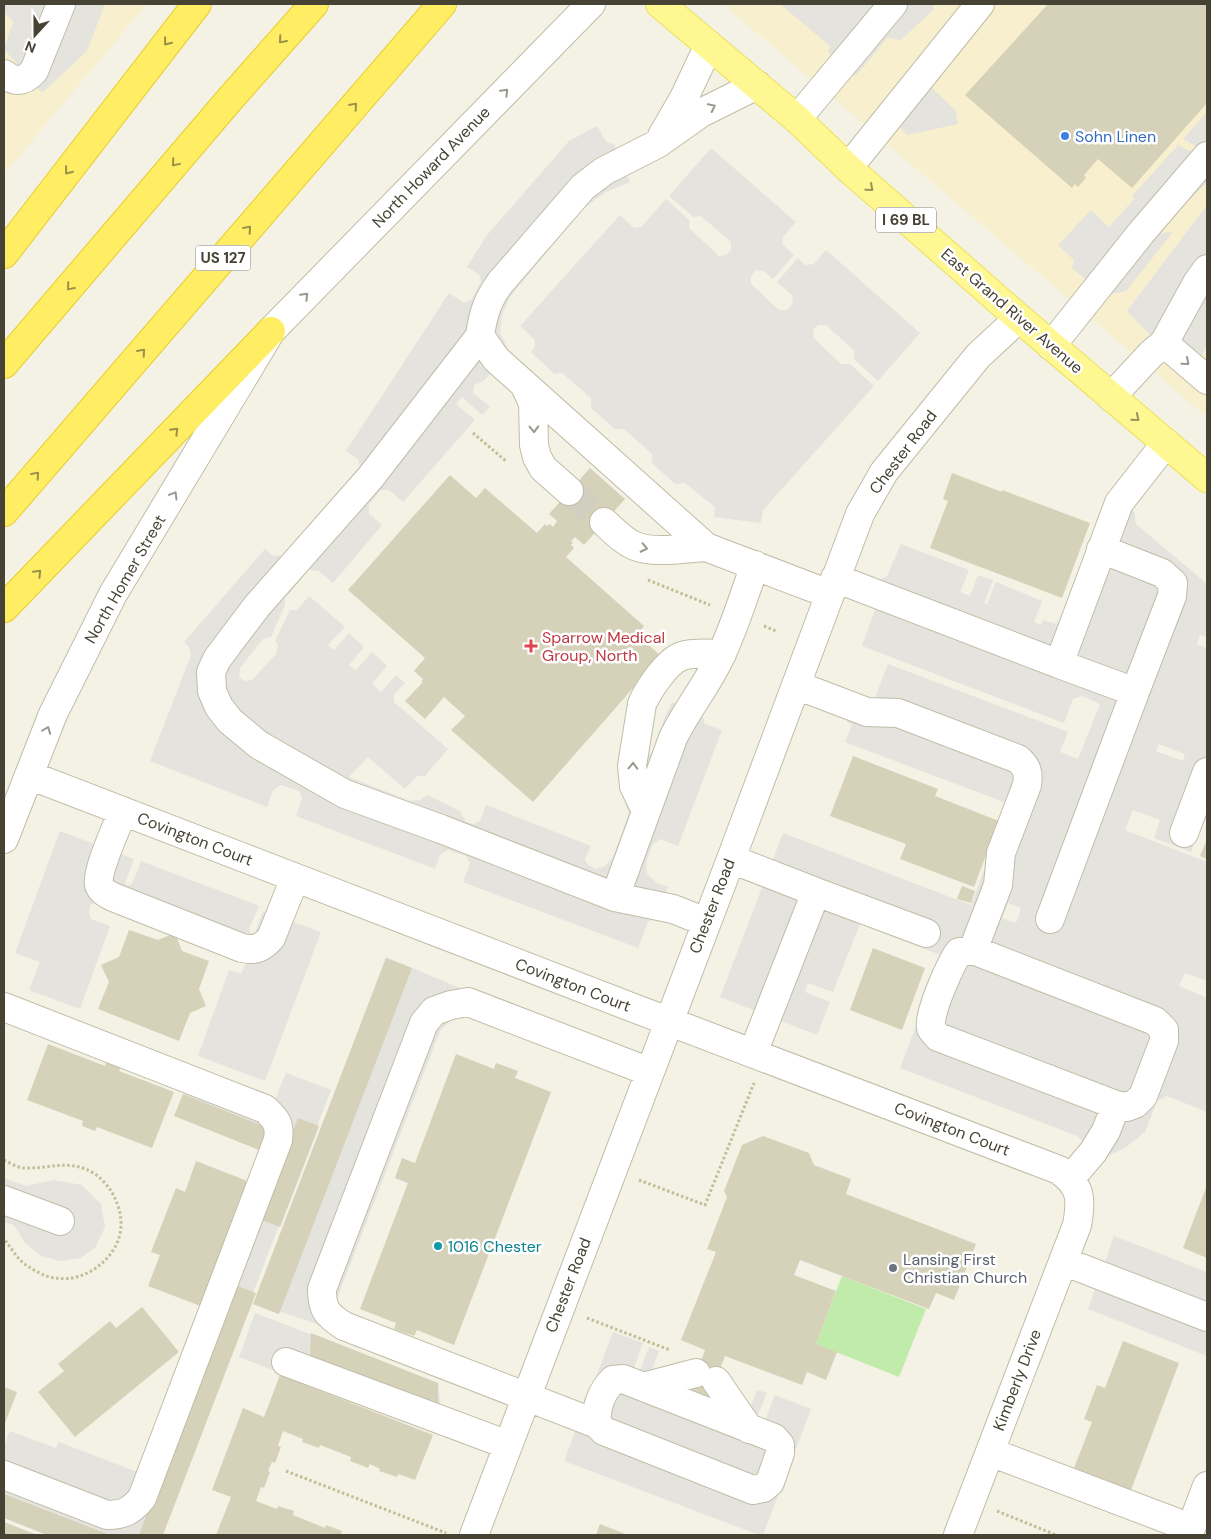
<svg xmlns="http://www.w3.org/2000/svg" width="1211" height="1539" font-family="'DM Sans',sans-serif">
<rect width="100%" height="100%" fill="#f4f2e5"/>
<path fill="#f7efce" d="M4,4H147L4,174Z
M723,4H1207V417Z"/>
<path fill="#c0ebaa" d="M842,1276L926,1309L899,1377L816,1344Z"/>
<path fill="#e4e3dd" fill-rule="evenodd" d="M4,4H105L87,51L42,93L4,49L13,22L4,12Z
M780,4H932L934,9L901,40L887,38L856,76L828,52L830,46Z
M932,88L956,111L958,124L907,135L899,126Z
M1207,112V183L1164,223L1144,235L1173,232L1126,291L1104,295L1072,268L1074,260L1058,245L1091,210L1109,227L1135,198L1132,196L1178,145L1198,155L1202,150L1183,139Z
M597,126L606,142L614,144L630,182L606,192L581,210L510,297L502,315L500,333L509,351L485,380L474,385L473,393L490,407L482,415L462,397L456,404L475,420L403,502L389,490H381L369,504V514L382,525L333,583L319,571L310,570L287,550L360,466L358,459L346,451L449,293L464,303L471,300L481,282L480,275L467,267L487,235L569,141Z
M711,148L796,222L783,237L782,244L794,255L773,279L764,271L756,270L751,276V284L779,310H787L793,303L792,295L777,282L798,258L805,265L814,264L826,250L920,333L878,381L854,359L855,351L826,325H818L813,330L814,338L841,364H850L874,386L763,510L761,523L714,517L715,507L685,483L675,484L652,463V454L624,429H615L591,408V398L562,373L554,374L531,352L535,347V340L520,326L620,215L634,228L642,226L666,199L690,221L689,228L719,256L726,255L731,250V242L701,216L693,217L669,196Z
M1207,205V345L1191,377L1127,311Z
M1107,501L1134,511L1136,524L1207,584V637L1200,635L1197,644L1207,648V808L1191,852L1154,838L1160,820L1133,810L1125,830L1207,862V981L1185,973L1179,986L1207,998V1112L1167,1096L1157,1101L1145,1132L1125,1148L1103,1158L1077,1136L900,1068L943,956L860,924L833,992L808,983L805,992L830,1002L817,1035L720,997L783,833L971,905L1009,804L845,742L852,725L847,722L857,694L874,700L888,664L1068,732L1060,752L1078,759L1100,704L1082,696L1073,699L1064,723L862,646L875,610L871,604L881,579L887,576L901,544L969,570L960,592L970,596L978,575L993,580L984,603L987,604L996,582L1042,601L1034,622L1041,625L1043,620L1056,624L1062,618ZM1159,744L1185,754L1183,761L1156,751ZM1008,903L1021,908L1016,923L1002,918Z
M265,549L273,556L280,555L304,576L285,598V605L271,637L263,639L240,668L239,677L244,681L252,680L276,654L278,645L275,641L290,610H297L309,596L345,627L328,645L334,650L349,633L364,647L349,665L356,670L372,652L387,666L372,684L381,692L396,675L405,683L394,694V702L448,749L425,776H417L405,789L368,757L349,777L410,801L420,800L427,795L460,811L466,822L473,824L480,821L486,805L591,846L585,859L588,865L596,869L605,866L613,857L629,813L626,806L646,756L653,753L664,719L672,702L703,717L705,724L722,730L678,846L660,839L653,844L646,862L647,874L657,883L668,887L656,918L648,922L638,948L463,882L470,864L466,856L448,850L440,855L435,869L296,816L302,799L299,791L281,785L273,790L267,807L150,761L191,655L189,647L184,642Z
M60,831L134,859L125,883L127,886L132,884L141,861L259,906L249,929L251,934L255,933L263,911L321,932L265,1081L198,1056L229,970L241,974L248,958L97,901L90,905L89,912L91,919L110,926L80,1009L29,990L40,962L15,953Z
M386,957L460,988L449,1022L440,1031L337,1299L339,1307L331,1329L256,1303Z
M194,1069L275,1100L286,1073L331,1090L160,1535H60L4,1514V1447L10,1431L56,1448L59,1442L140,1473L264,1149L176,1115Z
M4,1178L26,1186L54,1180L82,1185L101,1204L105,1227L95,1248L81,1258L60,1261L41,1256L25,1243L14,1225L4,1222Z
M1114,1236L1207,1272V1356L1088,1309Z
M255,1313L438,1383L441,1409L433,1431L239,1357Z
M613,1332L643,1343L634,1368L640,1370L649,1347L659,1351L650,1375L748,1412L757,1390L767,1393L757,1417L765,1420L775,1395L811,1409L763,1535H759L564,1461Z"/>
<path fill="#d6d1b9" d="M1048,4H1207V103L1132,188L1098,159L1084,175L1086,178L1078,187L1075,184L1072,188L965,95Z
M590,468L625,499L584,545L575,537L571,541L573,543L571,545L574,548L566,557L644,626L637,635L669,663L641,679L533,802L451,730L465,716L444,697L425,719L405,701L423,682L421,681L423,679L414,671L425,658L348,590L450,475L476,498L485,488L537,533L545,524L547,526L550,524L553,527L557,521L549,514Z
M952,473L1002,492V490L1090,523L1062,598L930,548L948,501L943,499Z
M853,756L938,789L935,796L999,821L974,887L900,859L906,844L830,816Z
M1207,839V859L1200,856Z
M962,886L975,891L971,903L957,899Z
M129,930L158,940L175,933L182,951L209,961L199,989L206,1006L190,1013L179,1041L98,1009L109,982L101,965L119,957Z
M873,948L925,968L902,1030L850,1010Z
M386,958L412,968L279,1314L253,1304Z
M48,1044L105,1066L107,1060L121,1066L119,1071L174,1092L152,1148L97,1127L95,1131L82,1126L83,1121L27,1100Z
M456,1054L494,1069L496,1063L518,1071L515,1078L551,1092L454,1345L417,1330L414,1336L394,1329L396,1323L360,1309L408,1183L395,1178L402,1158L415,1163Z
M183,1094L268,1128L259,1150L174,1116Z
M298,1118L319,1126L280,1227L259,1219Z
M763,1136L809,1153L814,1165L851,1179L846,1194L976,1244L954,1300L936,1293L929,1309L800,1260L794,1275L836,1291L816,1344L837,1352L826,1380L807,1372L802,1385L725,1356L709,1397L690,1389L705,1350L681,1340L716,1252L707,1249L727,1197L724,1191L742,1145Z
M196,1161L250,1182L203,1307L148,1286L160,1255L151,1252L176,1188L185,1192Z
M1207,1185V1258L1183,1248Z
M235,1285L256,1293L163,1535H139Z
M142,1307L179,1352L75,1437L38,1392L64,1371L58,1364L110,1321L116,1328Z
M311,1333L438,1383V1409L310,1357Z
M1123,1341L1179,1363L1131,1490L1074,1468L1092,1422L1084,1419L1097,1385L1105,1388Z
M280,1375L433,1435L415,1480L398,1474L397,1477L379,1471L380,1469L370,1464L368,1468L350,1461L351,1457L320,1445L319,1448L302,1442L303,1439L283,1431L278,1446L281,1447L275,1463L272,1462L268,1471L270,1472L264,1488L261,1487L256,1501L277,1509L278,1506L294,1511L293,1515L325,1528L326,1525L342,1531L341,1534L344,1535H216L231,1497L212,1490L243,1408L264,1417Z
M4,1387L17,1392L4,1426Z
M4,1494L110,1535H47L4,1518Z
M4,1522L37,1535H4Z
M600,1524L628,1535H596Z"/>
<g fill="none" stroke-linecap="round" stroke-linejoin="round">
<path stroke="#d1cfc2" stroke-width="28" stroke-dasharray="28 14" stroke-linecap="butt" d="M569,491L604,522"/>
<defs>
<path id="minor" d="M4,74C16,83 24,82 34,71L61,4
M757,85L701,113L657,144L604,171L583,187L500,283C487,301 483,314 480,336L496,359L706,547L829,594
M797,119L893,4
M662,136L684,98L709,45
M848,168L980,4
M480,336L370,478L257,606L217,659L211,672L212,691L219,707L230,721L259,745L345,794L441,829L615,897L673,909L706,922
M1164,343L1207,380
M1051,346L1141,233L1207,156
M524,384L533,403L534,445L537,457L543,468L569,491
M1111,397L1151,354L1164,343L1197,283L1207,269
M604,522C614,531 623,541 635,546C654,554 686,548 706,547
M835,578L1059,664L1119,503L1166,443
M1059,664L1135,692L1172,596L1173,583L1162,573L1101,549
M796,685L867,712L898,713L1018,759C1027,767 1029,773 1027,785L1001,853L998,885L973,950
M29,775L631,1007L1059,1170C1081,1186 1082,1198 1077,1225L958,1535
M123,811C118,824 95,874 99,885C102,892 107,894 113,897L242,948C255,951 262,948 271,938L295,878
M646,811L634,786L632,766L642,704C648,690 667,661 682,656C694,652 709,654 722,654
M1184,833L1207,772
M4,839L53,714L113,594L271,331L591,4
M731,859L816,892
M615,897L673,738C687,709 708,684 721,655C735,626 744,595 755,565
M1050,919L1135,692
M973,950L1155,1021L1164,1030V1041L1143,1096L1135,1104L1127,1107L1116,1105L938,1037C936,1034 932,1031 931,1028C927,1016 951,963 959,952Z
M4,1007L265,1109C277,1120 280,1124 278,1140L142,1498C131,1511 124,1515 107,1515L4,1475
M753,1053L816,892L926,933
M1070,1179L1093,1152L1106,1131L1116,1105
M4,1200L60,1221
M1063,1261L1207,1317
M286,1362L508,1445
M716,1381L749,1429
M643,1387L696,1373
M597,1424C595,1408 602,1391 613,1380L623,1379L774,1438L780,1445V1453L770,1482L763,1488L753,1490L604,1431L597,1424L344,1326C327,1315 322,1310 322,1289L424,1023L434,1011L451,1005L468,1002L650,1072
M990,1452L1191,1528L1207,1486
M474,1535L731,859L860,514L884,472L978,356L1019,318"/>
<path id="major" d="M660,4L797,119L848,168L1019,318L1207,478"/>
<path id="highway" d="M4,254L197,4
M4,364L230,99L314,4
M4,512L442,4
M4,608L271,331"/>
</defs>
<use href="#minor" stroke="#c0bda7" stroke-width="30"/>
<use href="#major" stroke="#ece05a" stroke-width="30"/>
<use href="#highway" stroke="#e8cc2a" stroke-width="30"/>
<path stroke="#c2bd97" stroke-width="3" stroke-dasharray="2.5 2.5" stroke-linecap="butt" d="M473,433L507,462
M648,580L710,605
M764,626L778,632
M4,1160C10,1163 18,1168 25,1168C51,1169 70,1158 95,1174C101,1178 107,1185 111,1191C119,1204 123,1219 120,1234C114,1261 83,1283 56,1278C45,1277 35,1271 26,1265C16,1258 11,1247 4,1239
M639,1180L705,1205L754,1083
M587,1318L670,1350
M286,1471L446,1533
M997,1511L1056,1535"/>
<use href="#minor" stroke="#fff" stroke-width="28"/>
<use href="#major" stroke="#fff892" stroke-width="28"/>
<use href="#highway" stroke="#ffed64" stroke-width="28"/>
</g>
<defs><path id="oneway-chevron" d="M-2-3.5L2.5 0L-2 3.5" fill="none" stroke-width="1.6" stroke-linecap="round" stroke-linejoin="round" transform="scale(1.25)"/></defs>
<g stroke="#99904a">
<use href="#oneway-chevron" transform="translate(282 40) rotate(131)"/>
<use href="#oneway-chevron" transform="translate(167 42) rotate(128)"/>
<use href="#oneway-chevron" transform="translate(354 106) rotate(-49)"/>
<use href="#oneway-chevron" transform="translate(175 163) rotate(130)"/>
<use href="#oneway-chevron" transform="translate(68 171) rotate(128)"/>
<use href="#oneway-chevron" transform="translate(248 229) rotate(-49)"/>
<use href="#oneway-chevron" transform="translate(70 287) rotate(130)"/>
<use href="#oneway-chevron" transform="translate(142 352) rotate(-49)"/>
<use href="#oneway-chevron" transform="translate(175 431) rotate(-46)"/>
<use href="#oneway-chevron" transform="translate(36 475) rotate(-49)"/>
<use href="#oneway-chevron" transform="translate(38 573) rotate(-46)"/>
</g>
<g stroke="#99988f">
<use href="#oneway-chevron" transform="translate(505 92) rotate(-46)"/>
<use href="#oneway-chevron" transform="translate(712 107) rotate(-26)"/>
<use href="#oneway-chevron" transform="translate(305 296) rotate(-46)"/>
<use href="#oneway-chevron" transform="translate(1186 362) rotate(41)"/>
<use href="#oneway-chevron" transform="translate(534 429) rotate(88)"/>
<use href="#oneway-chevron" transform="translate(174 495) rotate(-59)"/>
<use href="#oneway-chevron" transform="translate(644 548) rotate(12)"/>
<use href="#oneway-chevron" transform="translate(47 730) rotate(-69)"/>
<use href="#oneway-chevron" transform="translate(633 766) rotate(-88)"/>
</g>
<g stroke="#99945e">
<use href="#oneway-chevron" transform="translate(870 188) rotate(41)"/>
<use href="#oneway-chevron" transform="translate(1136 418) rotate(40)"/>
</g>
<circle fill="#3f7fe0" stroke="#fff" stroke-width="2" cx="1065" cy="136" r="5"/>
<path fill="#e0444e" stroke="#fff" stroke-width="2" d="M528.5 638.5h5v5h5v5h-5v5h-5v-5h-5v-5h5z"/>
<circle fill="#0f9aa8" stroke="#fff" stroke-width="2" cx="438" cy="1246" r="5"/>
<circle fill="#6b7280" stroke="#fff" stroke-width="2" cx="893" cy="1268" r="5"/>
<g text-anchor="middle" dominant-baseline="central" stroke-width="5" stroke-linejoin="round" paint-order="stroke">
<g fill="#fff" stroke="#7e7b71" stroke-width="1">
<rect x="876" y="207.5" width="60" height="25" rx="4"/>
<rect x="195.5" y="245.5" width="55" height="25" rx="4"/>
</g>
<g font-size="15" font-weight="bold" fill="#464334">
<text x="906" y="220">I 69 BL</text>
<text x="223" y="258">US 127</text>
</g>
<g font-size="16" fill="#366cbe" stroke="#fff" text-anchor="start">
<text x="1075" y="136">Sohn Linen</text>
</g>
<g font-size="16" fill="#464334" stroke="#fff">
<text transform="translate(431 167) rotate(-46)">North Howard Avenue</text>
<text transform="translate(1012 311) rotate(41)">East Grand River Avenue</text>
<text transform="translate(903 452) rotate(-53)">Chester Road</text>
<text transform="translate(125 579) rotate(-60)">North Homer Street</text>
<text transform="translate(195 839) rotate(21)">Covington Court</text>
<text transform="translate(712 906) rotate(-69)">Chester Road</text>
<text transform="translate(573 985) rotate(21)">Covington Court</text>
<text transform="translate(952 1129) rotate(21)">Covington Court</text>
<text transform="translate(568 1285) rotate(-69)">Chester Road</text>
<text transform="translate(1017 1380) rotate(-69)">Kimberly Drive</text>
</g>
<g font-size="16" fill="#be3a42" stroke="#fff" text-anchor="start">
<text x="542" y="637">Sparrow Medical<tspan x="542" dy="18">Group, North</tspan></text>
</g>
<g font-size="16" fill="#0d838f" stroke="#fff" text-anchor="start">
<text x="448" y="1246">1016 Chester</text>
</g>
<g font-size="16" fill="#5b616d" stroke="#fff" text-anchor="start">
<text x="903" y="1259">Lansing First<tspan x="903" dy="18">Christian Church</tspan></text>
</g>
</g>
<rect width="1211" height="1539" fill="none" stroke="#464334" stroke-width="10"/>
<g transform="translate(35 35) rotate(201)" stroke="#ffffff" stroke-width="4" paint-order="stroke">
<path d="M0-4L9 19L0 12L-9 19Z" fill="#464334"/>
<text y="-8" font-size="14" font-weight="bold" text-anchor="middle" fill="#464334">N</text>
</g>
</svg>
